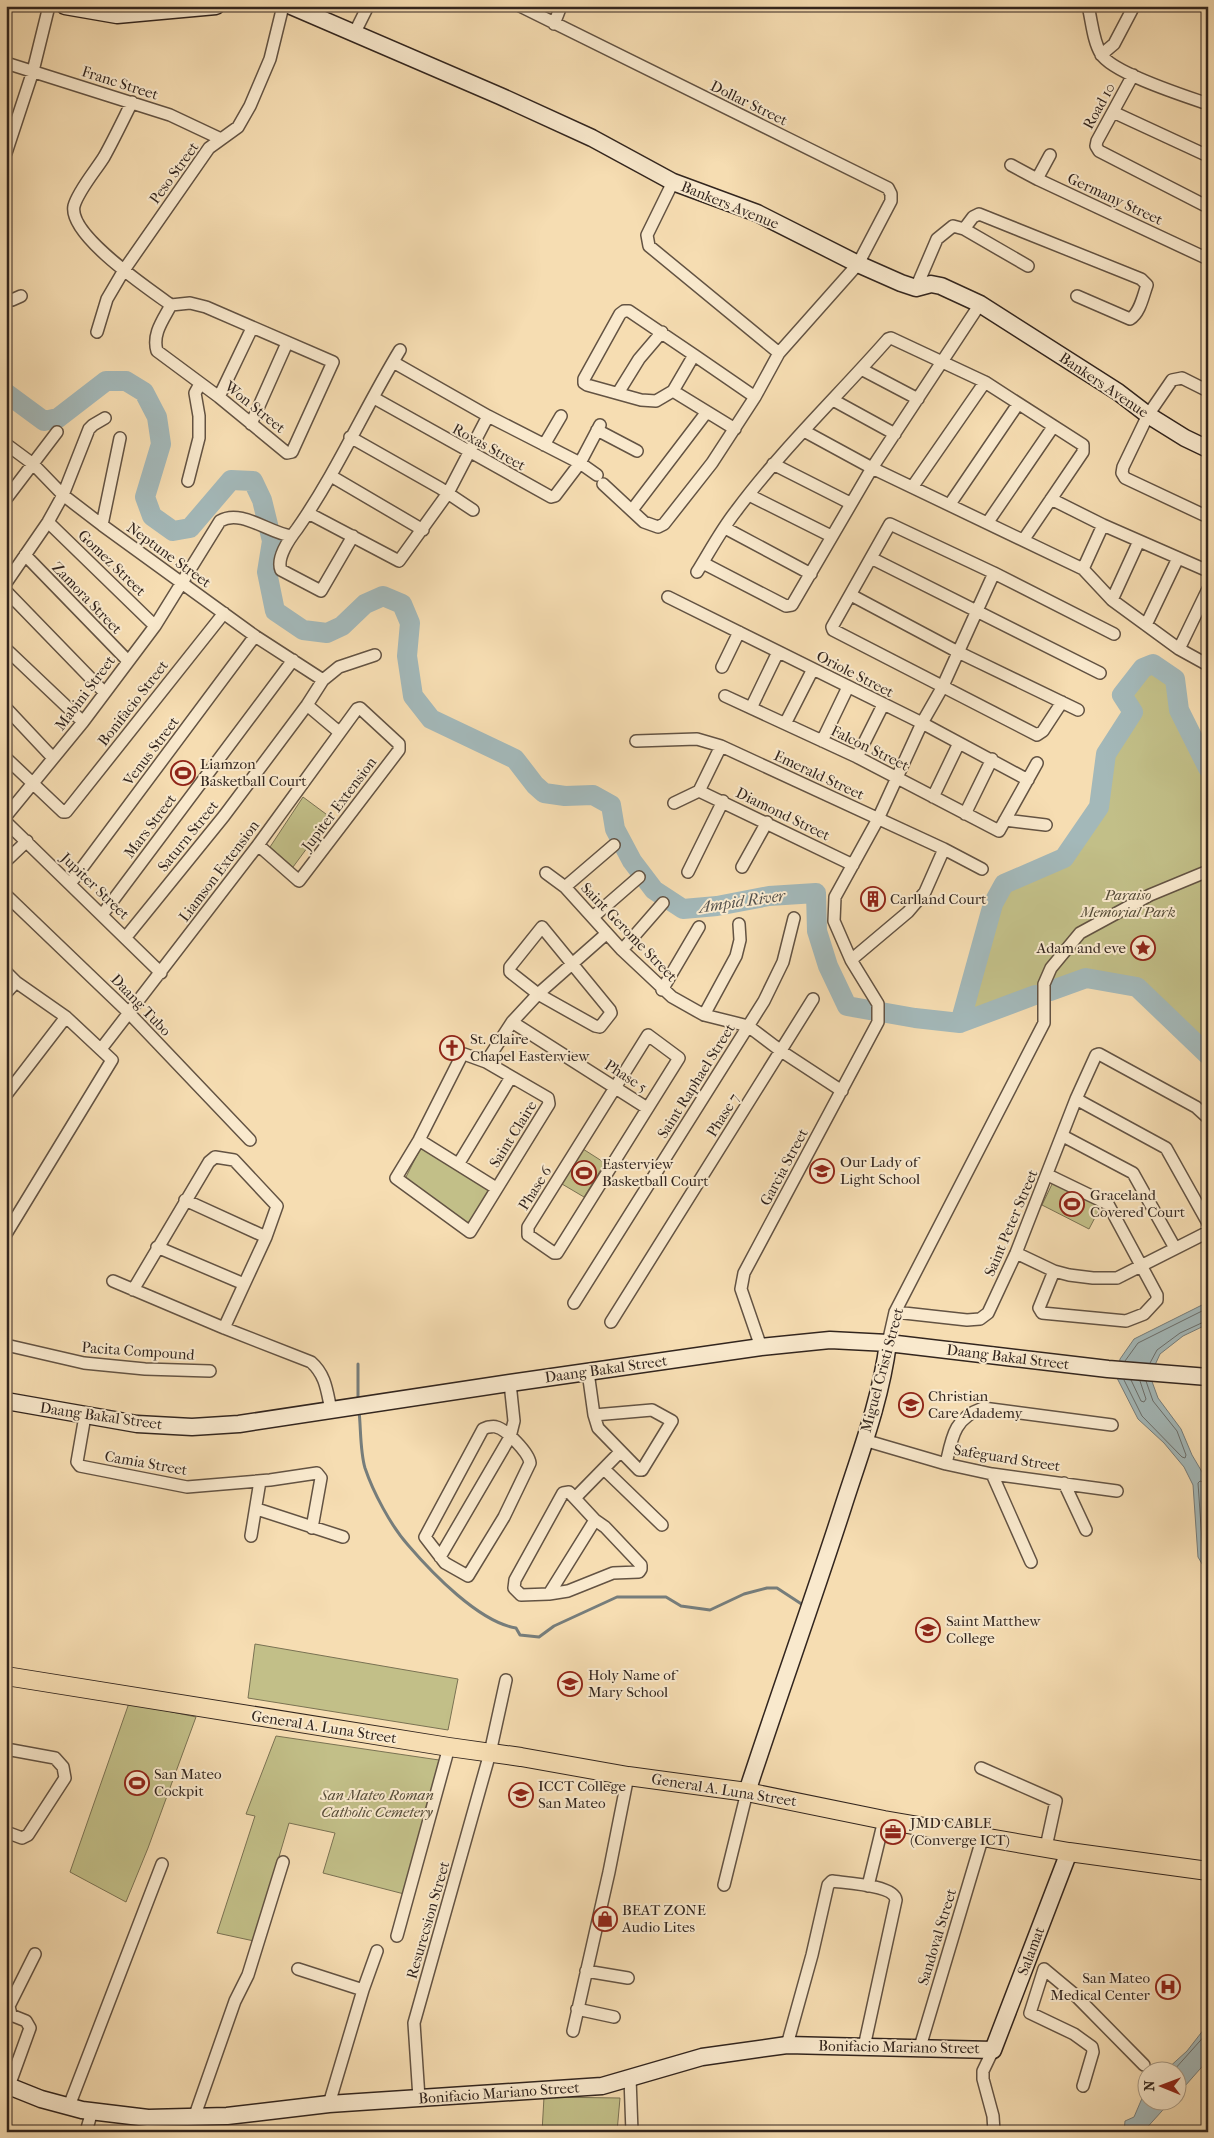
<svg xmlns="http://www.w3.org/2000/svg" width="1214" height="2138" font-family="'IM FELL French Canon',serif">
<rect width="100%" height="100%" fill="#f6ddb2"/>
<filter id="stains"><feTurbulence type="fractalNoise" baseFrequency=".004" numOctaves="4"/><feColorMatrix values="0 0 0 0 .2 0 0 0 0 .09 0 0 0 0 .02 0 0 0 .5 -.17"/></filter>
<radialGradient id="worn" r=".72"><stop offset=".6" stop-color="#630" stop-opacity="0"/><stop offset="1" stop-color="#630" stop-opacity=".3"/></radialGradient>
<path fill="#c2bf88" stroke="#7a7253" d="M1153,664L1175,679L1179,710L1208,768V1055L1137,987L1086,978L960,1023L993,904L1004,884L1064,858L1099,807L1106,754L1133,712L1122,695L1143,668Z
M303,797L330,817L293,867L270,847Z
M421,1147L491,1191L469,1225L404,1181Z
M583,1149L605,1163L584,1197L562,1184Z
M1054,1180L1102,1204L1089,1229L1042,1205Z
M255,1644L458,1679L448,1730L248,1698Z
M129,1703L196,1717L148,1848L126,1902L70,1872Z
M276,1736L439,1760L408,1895L323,1873L335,1833L289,1823L254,1941L217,1933L255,1816L246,1814Z
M544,2097L620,2098L617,2132H542Z"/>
<path fill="#a3b8b9" stroke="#767d7b" d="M1208,1302V1324L1183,1336L1160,1354L1150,1376L1158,1398L1181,1429L1192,1455L1208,1482V1574L1198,1557L1193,1485L1184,1467L1164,1443L1138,1419L1117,1378L1120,1359L1134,1339Z
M1208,2024V2060L1177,2095L1176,2070H1166L1187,2051Z
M1146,2089V2100L1171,2101L1143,2132H1124L1125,2121L1134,2117Z"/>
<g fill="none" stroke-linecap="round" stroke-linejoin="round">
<path stroke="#6a6e6c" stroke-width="1" d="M1125,1361L1138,1343L1208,1308
M1150,1363L1157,1350L1180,1333L1208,1320
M1124,1380L1142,1416L1182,1457L1185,1458L1186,1455L1177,1431L1153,1401L1146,1381
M1131,1380L1141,1401L1144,1402L1146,1399L1140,1381
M1208,1484L1200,1481L1198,1483L1203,1555L1208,1566
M1208,1490L1205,1492L1208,1542
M1174,2070L1208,2032"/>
<path stroke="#767d7b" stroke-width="3" d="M358,1402V1364
M359,1411C361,1429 360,1451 365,1468C373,1492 391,1526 408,1545C432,1573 479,1622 516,1628L520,1635L539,1637L554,1626L617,1597H666L681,1606L710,1610L744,1594L767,1588H777L803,1605"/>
<path stroke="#a3b8b9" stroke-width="20" d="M6,393L44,421L58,418L106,381H126L144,392L157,417L161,444L145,497L152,516L173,531L190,528L231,480L253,481L262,500L272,541L267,572L275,611L303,630L327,633L342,626L365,604L383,596L402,604L410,623L407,656L413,696L431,719L515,759L535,785L544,793L565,796L593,795L611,805L615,829L632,861L654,890L683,909L717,906L769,896L816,893L817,931L828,966L847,1006L915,1018L960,1023L1035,995
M1050,991L1086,978L1137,987L1208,1055
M960,1023L993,904L1004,884L1064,858L1099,807L1106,754L1133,712L1122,695L1143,668L1153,664L1175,679L1179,710L1208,768"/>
<defs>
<path id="street" d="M520,6L888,188L891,194V201L858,264L779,353L755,397L712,463L664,524L658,527L644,522L603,484
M1088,6C1092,22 1093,41 1101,54C1112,73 1185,96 1208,104
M554,24L561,6
M355,32L368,6
M1101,55L1114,44L1134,6
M6,63L170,115L221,139
M1133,75L1097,141L1096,146L1099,151L1208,207
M132,102C123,120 114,139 104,157C96,170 78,191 74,206C68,235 149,289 171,305L190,303L206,307L333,362L292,452L287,453L219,397L157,351C152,334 163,320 171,305
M1113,112L1208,156
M6,153L33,71L49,6
M1011,165L1037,179L1208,259
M1037,179L1050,155
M673,182L647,235L649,246L779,353
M964,229L1028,266
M916,288L937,239L953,226L964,229L973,217L979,214L1141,279L1147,285C1143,296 1140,313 1130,319L1077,296
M6,300H12L21,296
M624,311H629L694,355L673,391L656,401L641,400L587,385L584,383V379L620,314Z
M97,332L107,299L124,270L209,148L238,127L250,106L270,59L283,6
M694,355L755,397
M393,362L488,416L580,463L597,475
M861,369L918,399
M673,391L735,429
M1208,391L1182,378L1172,380L1148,415L1123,467L1122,473L1125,478L1208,517
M618,393L639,359L662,332
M219,397L252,328
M374,398L551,497L555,496L580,463L600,425
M833,400L895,434
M251,424L287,343
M597,430L637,451
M804,431L872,468L1083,569L1112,600L1179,649L1208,665
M350,437L440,488L473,510
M6,444L33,464L63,495L102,525L255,636L323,680
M544,445L561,416
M773,464L850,503
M331,476L423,530
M188,481L199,438V416L195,393L200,384
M913,486L985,382
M749,495L831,536
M6,499L57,432
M1051,499L1103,525L1208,571
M950,504L1018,404
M632,510L706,413
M308,513L399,561L448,493L488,416
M48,522L155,626
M988,522L1053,427
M102,525L120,438
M725,528L811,574
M353,536L321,591L281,570C276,558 290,538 297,529C337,472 364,409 400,350
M25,555L128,661
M871,558L1100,673
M703,563L786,606L792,605L872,468L980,304
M1083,569L1103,525
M697,572C710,551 721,530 736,511C782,449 838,396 888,339L891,338L985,382L1083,445V452L1024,539
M6,583L48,522L63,495L89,429L93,425L105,418
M6,591L104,692
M851,595L958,652L1078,710
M668,597L922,723L1028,780
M1112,600L1139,541
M1146,625L1178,558
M6,649L83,722
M1179,649L1208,589
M722,667L739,632
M725,696L857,757L999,831L1037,763
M1062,702L1043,731L1037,735L833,630L832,627L890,524L994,573L1114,634
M307,705L339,732
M6,708L53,758
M751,708L778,652
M786,722L813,669
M636,741L697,739L721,746L944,849L982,869
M822,741L848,687
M857,757L883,705
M6,758L63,812H66L224,613
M699,791L853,865
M699,791L721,746
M933,797L959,743
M674,803L699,791
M965,814L992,759
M6,816L83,722L155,626L220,521C241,508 270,534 292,536
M1005,820L1046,825
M6,822L161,973
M6,861L27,841
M742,867L767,822
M688,872L723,801
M546,873L565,887L622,950L672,997L704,1015L748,1026L781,1051L842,1091
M70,884L255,636
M565,887L614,845
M6,895L128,1012L250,1140
M102,915L293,660
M593,917L639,877
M542,927L610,1010L611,1013L600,1027L595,1026L538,994L510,972V967Z
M126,937L224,816L307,705L323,680L339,667L375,655
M622,950L663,903
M851,960L908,912L925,892L944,849
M6,972L16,982L66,1017L112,1060L6,1234
M662,990L699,927
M6,993L16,982
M704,1015L736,956L740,940L739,924
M512,1022L647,1108
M648,1035L679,1058L557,1253H554L528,1235V1227Z
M101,1049L258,845L357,709L360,708L399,744V750L299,881L258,845
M464,1054L486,1062L548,1098L549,1104L470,1232L396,1178L419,1140L462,1055Z
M486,1062L512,1022L538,994L606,934
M6,1095L66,1017
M1076,1099L1166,1148L1208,1223
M1063,1136L1133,1173L1175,1248
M419,1140L496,1188
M459,1163L511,1077
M1048,1175L1108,1204L1157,1295V1300L1144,1314L1126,1321L1042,1313L1039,1308L1054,1271
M185,1200L266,1237
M157,1247L244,1284
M1016,1253L1054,1271L1069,1275L1093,1278H1117L1208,1232
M113,1281L224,1328L311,1362C326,1375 327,1392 331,1410
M133,1290L209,1162L215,1157L234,1160L277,1206L266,1237L224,1328
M574,1303L764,1001L783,962L794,918
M895,1312L967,1320L980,1319L988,1313L1016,1253L1076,1099L1096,1055L1099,1054L1196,1107L1208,1118
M611,1322L813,999
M888,1343L895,1312L1044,1023V984L1051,968L1080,933L1150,895L1208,871
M6,1345L84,1363L145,1369L210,1371
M761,1347L741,1289L744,1273L878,1022V1004L851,960L834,921L835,897L878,819L922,723L942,688L994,573
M588,1372L594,1415L598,1428L639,1470H642L672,1421L652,1410L594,1415
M85,1416L77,1462L80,1466L187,1487L270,1480L317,1473L321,1478L312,1528
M488,1427C491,1427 494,1426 496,1427C506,1429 529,1453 530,1463L504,1517L468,1576L445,1563L425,1537L483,1429Z
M864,1440L946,1464L992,1474L1117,1491
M946,1464C952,1437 954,1418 983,1408L1112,1425
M604,1469L662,1525
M992,1474L1031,1562
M1064,1483L1086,1530
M569,1492L595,1520L549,1594L521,1595L514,1588L515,1580L563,1493Z
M575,1498L620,1452
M257,1509L343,1537
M251,1536L260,1481
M440,1557L510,1437L514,1421L510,1383
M549,1594L568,1591L613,1573L639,1572L641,1569V1565L605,1527L595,1520
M6,1749L55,1758L63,1767L65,1778L28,1835L22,1838L6,1832
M981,1768L1056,1801L1046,1847
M724,1885L747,1792
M868,1886L884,1820
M397,1936L449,1747
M298,1969L363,1990
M586,1971L628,1978
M577,2009L614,2017
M573,2031L609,1872L628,1776
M787,2045L812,1955L828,1885L832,1881C845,1883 894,1885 896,1900L864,2047
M920,2047L983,1836
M993,2050L983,2071V2079L993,2116L994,2132
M630,2078L632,2132
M9,2086L30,2028L26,2021L11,2015L9,2006L35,1954
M1083,2086L1093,2052L1092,2047L1074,2034L1030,2013L1044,1969L1074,1994L1144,2065
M419,2098L414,2023L490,1753L506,1680
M329,2104L363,1990L377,1951
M69,2106L162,1864
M195,2115L235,2001L248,1975L283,1862
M86,2132L92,2111"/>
<path id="secondary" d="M65,6L117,15L216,6
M291,6L500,96L592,138L673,182L757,213L858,264L901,283L916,288L931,284L941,286L980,304L1118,392L1148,415L1185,438L1208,449
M6,1401L137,1424L192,1427L239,1424L510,1383L761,1347L830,1340L888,1343L1108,1369L1208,1377
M747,1792C778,1697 812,1603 843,1507C860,1454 881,1399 888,1343
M6,2085L41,2099L82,2110L148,2118L227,2116L329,2104L602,2086L702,2057L787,2045L993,2050L1069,1852"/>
<path id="primary" d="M6,1676L449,1747L521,1757L628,1776L747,1792L884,1820L1069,1852L1208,1871"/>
</defs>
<use href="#street" stroke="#635343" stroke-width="14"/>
<use href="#secondary" stroke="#32251e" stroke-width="19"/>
<use href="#primary" stroke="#32251e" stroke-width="20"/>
<use href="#street" stroke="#f9e9cd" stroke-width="11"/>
<use href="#secondary" stroke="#f9e9cd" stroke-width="16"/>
<use href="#primary" stroke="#f6ddb2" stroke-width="18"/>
</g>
<defs>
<symbol id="stadium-ring" viewBox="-11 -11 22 22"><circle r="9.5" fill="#f9e9cd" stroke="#8f2418" stroke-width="1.5"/><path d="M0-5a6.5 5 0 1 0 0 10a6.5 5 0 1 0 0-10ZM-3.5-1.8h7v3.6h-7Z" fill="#8f2418"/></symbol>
<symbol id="building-ring" viewBox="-11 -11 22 22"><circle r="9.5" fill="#f9e9cd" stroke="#8f2418" stroke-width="1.5"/><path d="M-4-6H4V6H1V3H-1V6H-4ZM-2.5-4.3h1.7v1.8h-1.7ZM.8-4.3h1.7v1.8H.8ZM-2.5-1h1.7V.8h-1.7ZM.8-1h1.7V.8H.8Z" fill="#8f2418"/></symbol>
<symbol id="sight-ring" viewBox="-11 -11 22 22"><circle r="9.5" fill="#f9e9cd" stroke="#8f2418" stroke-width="1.5"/><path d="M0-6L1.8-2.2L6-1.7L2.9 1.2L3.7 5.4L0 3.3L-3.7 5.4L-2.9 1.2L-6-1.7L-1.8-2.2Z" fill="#8f2418"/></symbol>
<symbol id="church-ring" viewBox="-11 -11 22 22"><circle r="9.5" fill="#f9e9cd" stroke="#8f2418" stroke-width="1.5"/><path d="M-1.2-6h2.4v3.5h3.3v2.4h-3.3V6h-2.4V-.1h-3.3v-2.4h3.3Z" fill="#8f2418"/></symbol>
<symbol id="school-ring" viewBox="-11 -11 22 22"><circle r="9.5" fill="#f9e9cd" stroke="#8f2418" stroke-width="1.5"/><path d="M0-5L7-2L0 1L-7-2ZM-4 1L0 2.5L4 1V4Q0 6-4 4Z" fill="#8f2418"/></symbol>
<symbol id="university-ring" viewBox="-11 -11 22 22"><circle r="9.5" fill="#f9e9cd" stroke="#8f2418" stroke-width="1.5"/><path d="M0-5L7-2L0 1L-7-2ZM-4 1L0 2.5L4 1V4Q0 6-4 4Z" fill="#8f2418"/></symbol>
<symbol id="office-ring" viewBox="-11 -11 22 22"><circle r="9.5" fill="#f9e9cd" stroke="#8f2418" stroke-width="1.5"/><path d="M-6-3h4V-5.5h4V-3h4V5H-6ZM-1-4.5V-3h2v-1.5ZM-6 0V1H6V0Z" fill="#8f2418"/></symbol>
<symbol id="shop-ring" viewBox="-11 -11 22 22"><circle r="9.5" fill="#f9e9cd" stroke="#8f2418" stroke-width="1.5"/><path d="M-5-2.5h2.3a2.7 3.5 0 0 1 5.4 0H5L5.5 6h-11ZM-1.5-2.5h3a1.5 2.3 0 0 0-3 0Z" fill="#8f2418"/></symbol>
<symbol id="hospital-ring" viewBox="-11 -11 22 22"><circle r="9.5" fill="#f9e9cd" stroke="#8f2418" stroke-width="1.5"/><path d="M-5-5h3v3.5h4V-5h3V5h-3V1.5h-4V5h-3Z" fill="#8f2418"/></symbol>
</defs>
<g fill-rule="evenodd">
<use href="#stadium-ring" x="169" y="759" width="28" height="28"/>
<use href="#building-ring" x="859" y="885" width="28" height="28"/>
<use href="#sight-ring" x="1129" y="934" width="28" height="28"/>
<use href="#church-ring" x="438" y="1034" width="28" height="28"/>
<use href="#school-ring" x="808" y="1157" width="28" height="28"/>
<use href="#stadium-ring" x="570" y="1159" width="28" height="28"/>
<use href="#stadium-ring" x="1058" y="1190" width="28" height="28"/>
<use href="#school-ring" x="897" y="1391" width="28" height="28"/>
<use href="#university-ring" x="914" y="1616" width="28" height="28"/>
<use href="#school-ring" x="556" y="1670" width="28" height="28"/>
<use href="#stadium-ring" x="123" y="1769" width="28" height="28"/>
<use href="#university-ring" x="507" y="1781" width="28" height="28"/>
<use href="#office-ring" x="879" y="1818" width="28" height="28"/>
<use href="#shop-ring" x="591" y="1905" width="28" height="28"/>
<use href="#hospital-ring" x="1154" y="1973" width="28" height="28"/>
</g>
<g text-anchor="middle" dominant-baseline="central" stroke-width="4" stroke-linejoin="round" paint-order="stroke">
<g font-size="15" fill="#32251e" stroke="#f9e9cd">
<text transform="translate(120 83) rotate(18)">Franc Street</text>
<text transform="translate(749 103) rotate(26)">Dollar Street</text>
<text transform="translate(1099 106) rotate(-61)">Road 10</text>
<text transform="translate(174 173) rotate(-54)">Peso Street</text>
<text transform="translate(1115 199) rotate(25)">Germany Street</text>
<text transform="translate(730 205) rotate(22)">Bankers Avenue</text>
<text transform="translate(1104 385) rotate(34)">Bankers Avenue</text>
<text transform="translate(255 407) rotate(39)">Won Street</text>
<text transform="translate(489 447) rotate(29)">Roxas Street</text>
<text transform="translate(169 555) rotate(36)">Neptune Street</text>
<text transform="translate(112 563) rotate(44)">Gomez Street</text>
<text transform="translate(87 598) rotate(46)">Zamora Street</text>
<text transform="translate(855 674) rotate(27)">Oriole Street</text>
<text transform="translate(85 693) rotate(-53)">Mabini Street</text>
<text transform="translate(133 703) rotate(-52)">Bonifacio Street</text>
<text transform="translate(870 748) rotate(26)">Falcon Street</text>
<text transform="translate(151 751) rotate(-53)">Venus Street</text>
<text transform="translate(819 775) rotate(25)">Emerald Street</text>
<text transform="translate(339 804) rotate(-53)">Jupiter Extension</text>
<text transform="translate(783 814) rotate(26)">Diamond Street</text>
<text transform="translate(150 826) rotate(-53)">Mars Street</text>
<text transform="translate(188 836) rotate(-51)">Saturn Street</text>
<text transform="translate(219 871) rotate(-53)">Liamson Extension</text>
<text transform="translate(95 886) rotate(44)">Jupiter Street</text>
<text transform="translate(629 932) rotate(46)">Saint Gerome Street</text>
<text transform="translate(141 1005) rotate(46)">Daang Tubo</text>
<text transform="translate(626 1076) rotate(33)">Phase 5</text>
<text transform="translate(696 1081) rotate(-58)">Saint Raphael Street</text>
<text transform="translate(723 1115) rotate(-58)">Phase 7</text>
<text transform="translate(513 1134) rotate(-58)">Saint Claire</text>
<text transform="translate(784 1167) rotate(-62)">Garcia Street</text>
<text transform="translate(535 1188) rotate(-58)">Phase 6</text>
<text transform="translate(1011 1223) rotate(-67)">Saint Peter Street</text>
<text transform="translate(138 1351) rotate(4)">Pacita Compound</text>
<text transform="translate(1008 1357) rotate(7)">Daang Bakal Street</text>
<text transform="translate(606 1369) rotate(-8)">Daang Bakal Street</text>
<text transform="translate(882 1370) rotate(-75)">Miguel Cristi Street</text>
<text transform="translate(101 1416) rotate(8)">Daang Bakal Street</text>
<text transform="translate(1007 1458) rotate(9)">Safeguard Street</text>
<text transform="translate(146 1463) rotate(10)">Camia Street</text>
<text transform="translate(324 1727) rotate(9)">General A. Luna Street</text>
<text transform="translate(724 1790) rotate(9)">General A. Luna Street</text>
<text transform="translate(428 1920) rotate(-74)">Resurecsion Street</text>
<text transform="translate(937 1937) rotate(-73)">Sandoval Street</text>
<text transform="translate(1031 1951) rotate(-69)">Salamat</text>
<text transform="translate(899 2047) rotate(1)">Bonifacio Mariano Street</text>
<text transform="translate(499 2093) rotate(-4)">Bonifacio Mariano Street</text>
</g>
<g font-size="15" fill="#32251e" stroke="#f9e9cd" text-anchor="start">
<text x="200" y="764">Liamzon<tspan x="200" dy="17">Basketball Court</tspan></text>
<text x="890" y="899">Carlland Court</text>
<text x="1126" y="948" text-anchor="end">Adam and eve</text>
<text x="470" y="1039">St. Claire<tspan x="470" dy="17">Chapel Easterview</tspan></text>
<text x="840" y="1162">Our Lady of<tspan x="840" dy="17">Light School</tspan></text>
<text x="602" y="1164">Easterview<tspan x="602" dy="17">Basketball Court</tspan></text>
<text x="1090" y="1195">Graceland<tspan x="1090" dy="17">Covered Court</tspan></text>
<text x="928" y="1396">Christian<tspan x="928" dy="17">Care Adademy</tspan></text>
<text x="946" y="1621">Saint Matthew<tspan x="946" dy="17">College</tspan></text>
<text x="588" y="1675">Holy Name of<tspan x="588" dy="17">Mary School</tspan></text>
<text x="154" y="1774">San Mateo<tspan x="154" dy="17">Cockpit</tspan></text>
<text x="538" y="1786">ICCT College<tspan x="538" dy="17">San Mateo</tspan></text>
<text x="910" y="1823">JMD CABLE<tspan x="910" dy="17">(Converge ICT)</tspan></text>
<text x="622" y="1910">BEAT ZONE<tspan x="622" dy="17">Audio Lites</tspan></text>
<text x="1150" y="1978" text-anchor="end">San Mateo<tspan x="1150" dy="17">Medical Center</tspan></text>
</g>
<g font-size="15" font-style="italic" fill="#564c38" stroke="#f9e9cd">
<text x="1128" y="895">Paraiso<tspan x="1128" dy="17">Memorial Park</tspan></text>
<text x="377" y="1795">San Mateo Roman<tspan x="377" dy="17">Catholic Cemetery</tspan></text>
</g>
<g font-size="16" font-style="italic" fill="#54514c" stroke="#f9e9cd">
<text transform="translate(742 901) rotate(-8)">Ampid River</text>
</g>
</g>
<rect width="1214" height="2138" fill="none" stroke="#f6ddb2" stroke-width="25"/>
<rect x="8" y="8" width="1199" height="2123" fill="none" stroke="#32251e" stroke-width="2.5"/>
<rect x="12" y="12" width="1189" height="2113" fill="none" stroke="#32251e"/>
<g transform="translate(1162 2086) rotate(271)"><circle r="24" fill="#f9e9cd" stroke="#a99b87"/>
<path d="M0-4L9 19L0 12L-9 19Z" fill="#8f2418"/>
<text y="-8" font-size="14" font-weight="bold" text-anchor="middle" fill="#32251e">N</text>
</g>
<rect width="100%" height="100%" filter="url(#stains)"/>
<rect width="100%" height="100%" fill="url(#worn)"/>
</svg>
